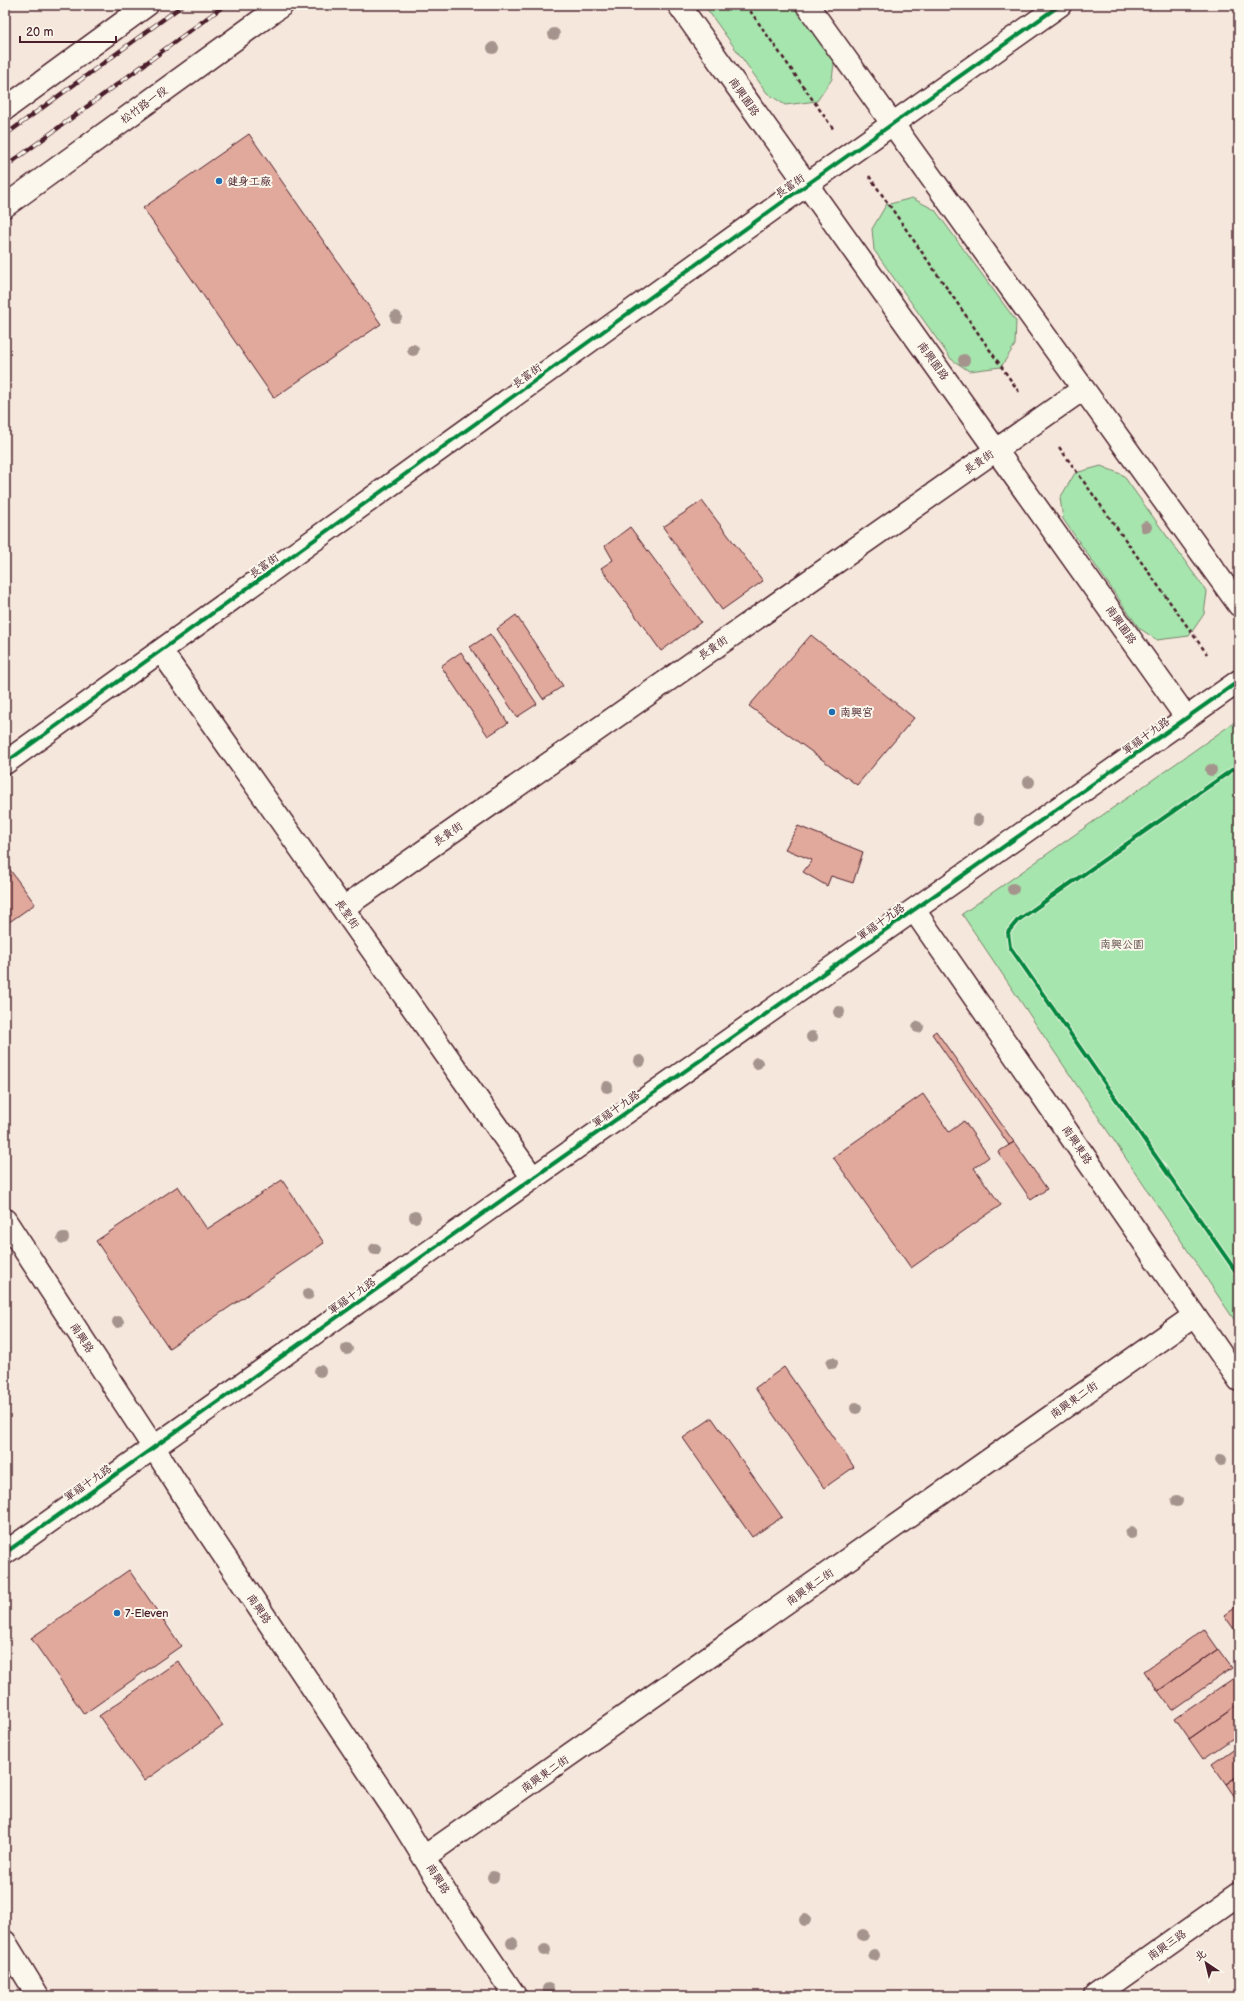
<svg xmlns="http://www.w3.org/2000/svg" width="1244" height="2001" font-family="'Balsamiq Sans','LXGW WenKai TC',sans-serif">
<rect width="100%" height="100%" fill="#f6e7dc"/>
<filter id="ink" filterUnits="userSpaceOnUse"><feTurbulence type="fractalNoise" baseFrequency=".025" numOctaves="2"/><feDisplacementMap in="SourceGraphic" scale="8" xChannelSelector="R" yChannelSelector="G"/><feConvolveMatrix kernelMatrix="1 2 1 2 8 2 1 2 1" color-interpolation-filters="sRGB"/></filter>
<g filter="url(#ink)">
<path fill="#a6e5ad" stroke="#78826c" d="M704,5H797L835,56L832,79L817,101L785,105L767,93Z
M912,198L935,210L1016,321L1015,345L1001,367L969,371L951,359L874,250L872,229L886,205Z
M1101,466L1123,475L1207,592L1204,614L1189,636L1157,640L1139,628L1063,519L1060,498L1075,473Z
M1239,719V1327L962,914Z"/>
<path fill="#e1a89c" stroke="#4a1f2b" d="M249,134L381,324L274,398L143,208Z
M702,501L763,581L722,610L663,527Z
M630,527L701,622L661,651L601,568L613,560L605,546Z
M516,615L563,686L543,699L497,629Z
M490,634L537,704L517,717L470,647Z
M811,635L914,718L857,785L749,706Z
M461,652L508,723L488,736L441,666Z
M798,826L863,852L853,883L831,876L827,886L803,872L812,860L785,849Z
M5,863L35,904L5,925Z
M936,1031L1014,1142L1009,1145L932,1034Z
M923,1094L949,1132L964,1121L989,1157L974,1168L1001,1205L911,1268L833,1157Z
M1014,1142L1047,1189L1031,1200L998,1152Z
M282,1180L324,1243L169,1348L96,1241L178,1186L207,1229Z
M784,1367L854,1467L824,1488L755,1388Z
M712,1418L782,1517L752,1537L683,1438Z
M129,1570L181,1646L84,1714L31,1638Z
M1239,1604V1634L1238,1635L1224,1615Z
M1204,1629L1218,1649L1158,1691L1144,1671Z
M1218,1649L1232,1668L1172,1710L1158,1691Z
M178,1661L223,1726L144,1781L99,1716Z
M1238,1675L1239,1704L1189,1739L1175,1719Z
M1239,1704V1734L1203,1759L1189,1739Z
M1239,1745V1775L1226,1784L1212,1764Z
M1239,1775V1803L1226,1784Z"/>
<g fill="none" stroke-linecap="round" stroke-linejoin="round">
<defs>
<path id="minor" d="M679,5L1186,717
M807,5L1239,605
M5,109L147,5
M5,206L282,5
M161,651L533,1178
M5,763L788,198L1060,5
M343,908L1083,389
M914,910L1239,1380
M5,1220L154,1448L190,1505L397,1814L447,1895L515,1996
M5,1553L533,1178L1239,681
M424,1857L1194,1316
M5,1942L38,1996
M1095,1996L1239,1894"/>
</defs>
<use href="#minor" stroke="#4a1f2b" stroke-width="25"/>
<path stroke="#4a1f2b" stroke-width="2.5" stroke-dasharray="4 3" stroke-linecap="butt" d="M746,5L834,130
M869,176L1019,392
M1059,447L1207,654"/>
<use href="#minor" stroke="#fbf7ec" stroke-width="22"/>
<defs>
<path id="rail" d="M5,135L183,5
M5,167L225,5"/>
</defs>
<use href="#rail" stroke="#4a1f2b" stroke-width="4.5"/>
<use href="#rail" stroke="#fbf7ec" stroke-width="3" stroke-dasharray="9" stroke-linecap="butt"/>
<defs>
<path id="cycleway" d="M5,763L788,198L1060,5
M1239,765L1017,921L1008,932L1010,947L1239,1276
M5,1553L533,1178L1239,681"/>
</defs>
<use href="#cycleway" stroke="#fbf7ec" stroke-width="6"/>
<use href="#cycleway" stroke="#00873e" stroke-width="4"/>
</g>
<g fill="#a4948d">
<circle cx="554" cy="34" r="6"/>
<circle cx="493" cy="48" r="6"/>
<circle cx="396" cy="317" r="6"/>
<circle cx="413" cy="350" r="6"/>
<circle cx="964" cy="360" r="6"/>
<circle cx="1146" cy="527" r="6"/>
<circle cx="1211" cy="770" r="6"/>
<circle cx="1029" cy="782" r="6"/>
<circle cx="978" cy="820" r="6"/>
<circle cx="1013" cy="889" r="6"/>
<circle cx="839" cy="1012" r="6"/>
<circle cx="918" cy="1027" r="6"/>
<circle cx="812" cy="1037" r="6"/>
<circle cx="640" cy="1061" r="6"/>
<circle cx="757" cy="1063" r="6"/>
<circle cx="607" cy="1087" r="6"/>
<circle cx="415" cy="1217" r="6"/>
<circle cx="63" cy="1238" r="6"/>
<circle cx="375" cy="1249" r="6"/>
<circle cx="308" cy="1294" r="6"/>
<circle cx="118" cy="1322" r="6"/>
<circle cx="347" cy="1349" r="6"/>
<circle cx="832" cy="1363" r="6"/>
<circle cx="320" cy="1371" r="6"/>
<circle cx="856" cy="1408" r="6"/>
<circle cx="1221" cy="1460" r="6"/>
<circle cx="1177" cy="1501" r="6"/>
<circle cx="1131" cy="1533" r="6"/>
<circle cx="493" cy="1877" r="6"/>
<circle cx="805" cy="1920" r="6"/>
<circle cx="863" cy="1935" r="6"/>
<circle cx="512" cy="1943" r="6"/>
<circle cx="545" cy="1950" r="6"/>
<circle cx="874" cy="1955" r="6"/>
<circle cx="548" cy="1989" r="6"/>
</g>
</g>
<g fill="#1f6fb2" stroke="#fbf7ec" stroke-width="1.5">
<circle cx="219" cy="181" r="4"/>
<circle cx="832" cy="712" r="4"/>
<circle cx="117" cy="1613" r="4"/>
</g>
<g text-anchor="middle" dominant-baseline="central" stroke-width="4" stroke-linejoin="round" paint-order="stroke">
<g font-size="11" fill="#4a1f2b" stroke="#fbf7ec">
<text transform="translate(744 97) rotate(55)">南興園路</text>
<text transform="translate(144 105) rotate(-36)">松竹路一段</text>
<text transform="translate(790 186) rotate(-35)">長富街</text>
<text transform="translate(933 361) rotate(54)">南興園路</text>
<text transform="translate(527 376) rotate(-36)">長富街</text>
<text transform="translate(979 462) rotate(-34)">長貴街</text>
<text transform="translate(264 566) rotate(-36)">長富街</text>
<text transform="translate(1121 625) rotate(55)">南興園路</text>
<text transform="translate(713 648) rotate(-35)">長貴街</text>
<text transform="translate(1146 736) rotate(-36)">軍福十九路</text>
<text transform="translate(448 834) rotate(-35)">長貴街</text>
<text transform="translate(347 914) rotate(55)">長聖街</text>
<text transform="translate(881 922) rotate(-35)">軍福十九路</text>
<text transform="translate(616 1109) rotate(-35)">軍福十九路</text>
<text transform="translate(1077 1145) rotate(56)">南興東路</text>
<text transform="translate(352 1296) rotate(-35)">軍福十九路</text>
<text transform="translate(82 1338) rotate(57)">南興路</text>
<text transform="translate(1074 1400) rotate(-35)">南興東二街</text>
<text transform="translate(88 1483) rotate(-35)">軍福十九路</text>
<text transform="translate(810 1587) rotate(-35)">南興東二街</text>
<text transform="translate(259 1609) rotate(56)">南興路</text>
<text transform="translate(545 1774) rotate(-35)">南興東二街</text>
<text transform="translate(438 1879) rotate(58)">南興路</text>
<text transform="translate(1167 1945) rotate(-35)">南興三路</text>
</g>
<g font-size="11" fill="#4a1f2b" stroke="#fbf7ec" text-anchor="start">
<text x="227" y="181">健身工廠</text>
<text x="840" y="712">南興宮</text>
<text x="125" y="1613">7-Eleven</text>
</g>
<g font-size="11" fill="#61504c" stroke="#fbf7ec">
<text x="1122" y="944">南興公園</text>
</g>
</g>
<rect width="1244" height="2001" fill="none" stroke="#fbf7ec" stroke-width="20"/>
<rect x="10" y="10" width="1224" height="1981" fill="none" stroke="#4a1f2b" stroke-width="1.5" filter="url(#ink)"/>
<g transform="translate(1206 1963) rotate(325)" stroke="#fbf7ec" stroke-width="3" paint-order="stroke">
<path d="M0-3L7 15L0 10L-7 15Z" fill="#4a1f2b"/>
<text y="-6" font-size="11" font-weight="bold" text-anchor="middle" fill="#4a1f2b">北</text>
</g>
<path d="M20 36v6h96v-6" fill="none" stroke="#4a1f2b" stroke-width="2"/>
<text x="26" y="36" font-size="12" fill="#4a1f2b" stroke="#fbf7ec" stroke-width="3" paint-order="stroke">20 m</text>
</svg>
